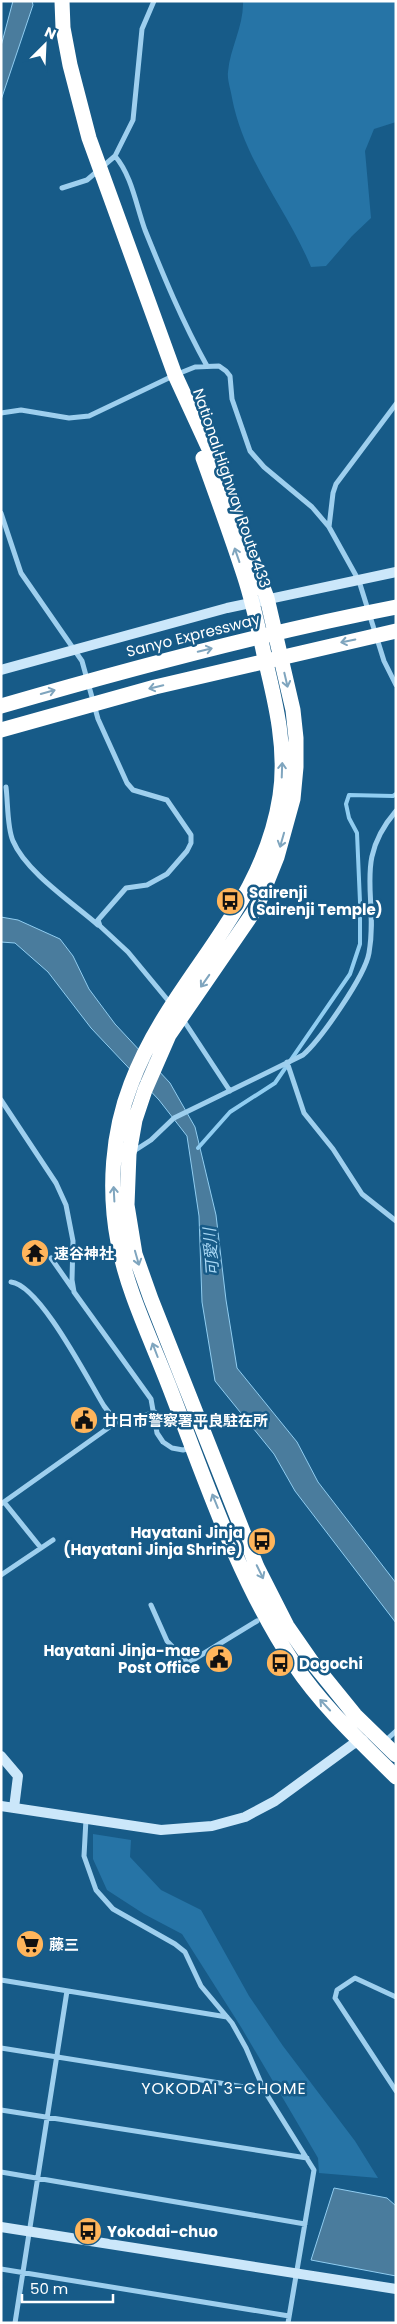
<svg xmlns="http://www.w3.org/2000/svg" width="397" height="2324" font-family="Poppins,'Noto Sans JP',sans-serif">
<rect width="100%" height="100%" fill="#175b88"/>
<path fill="#2674a6" d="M243,1H396V122L374,129L365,151L371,218L352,236L326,266L311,267C287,209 244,161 232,98C231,90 227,80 228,72C230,48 244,26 243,1Z
M93,1834L131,1840L130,1857L161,1890L201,1910L249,1996L283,2046L355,2141L378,2178L319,2173L318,2158L241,2027L182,1934L144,1914L107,1890L93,1859Z"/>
<path fill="#4a7c9d" stroke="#90cdf1" d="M13,1H32L33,5L1,100V46Z
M1,917L18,920L60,939L73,956L89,989L115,1024L170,1083L195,1127L216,1215L226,1300L237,1368L297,1442L318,1482L396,1583V1623L295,1491L274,1454L215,1381L202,1302L199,1216L187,1136L159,1100L91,1028L48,972L15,943L1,942Z
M334,2188L387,2198L396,2206V2276L311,2260Z"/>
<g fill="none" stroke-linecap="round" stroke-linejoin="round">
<path stroke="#90cdf1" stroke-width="4" d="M198,1148L230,1112L275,1083L350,974L360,944V902L357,833L349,818L346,804L349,795L393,796L396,794"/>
<path stroke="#9ecfee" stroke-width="5" d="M154,1L142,29L133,120L115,156C132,176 136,205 145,230C164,277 182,321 207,366
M62,188L87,180L115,156
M396,404L336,484L333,493L329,527L359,581L384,661L396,685
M1,413L21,410L69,418L89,416L175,375L195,367L219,366L226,371L230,376L232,399L250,451L264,467L312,507L329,527
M1,513L21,573L82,661L98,719L127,783L133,790L167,800L191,835V843L187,851L167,874L147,885L126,888L98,920L100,926L128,952L171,1004
M6,787C8,802 7,828 13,841C26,872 73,903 98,925
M182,1018L230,1091
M287,1062L304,1113L333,1149L362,1194L396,1221
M1,1100L56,1183L66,1205L73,1241L72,1280L74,1292L151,1399L157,1433L163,1442L172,1448L183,1450L191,1448
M134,1151L151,1140L174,1118L303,1055C321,1039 365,976 369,953C379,896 352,862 396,811
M51,1258L72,1288
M11,1282C40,1285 88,1380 104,1406C120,1430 132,1419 155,1412
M4,1502L41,1548
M1,1504L118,1421
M1,1575L53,1540
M151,1605L167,1641L188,1663L257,1621
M385,1741L396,1731
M86,1819L84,1856L96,1890L113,1909L175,1944L185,1952L201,1986L232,2023L246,2048L264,2090L314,2170L288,2323
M1,1980L227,2017
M396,1997L355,1978L337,1990L335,1998L396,2091
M1,2048L264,2090
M1,2110L307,2158
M1,2172L305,2224
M1,2269L289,2316
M15,2323L67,1991"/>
<path stroke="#cbe7fa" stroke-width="10" d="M1,670L227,608L396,572
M1,1756L18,1776L14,1808
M1,1806L161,1830L212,1826L245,1817L275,1801L353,1744L363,1740
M1,2227L396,2289"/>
<path stroke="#fff" stroke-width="15" d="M62,1L63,28L70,65L89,138L175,375L216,464L267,598L293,710L296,738V767L293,799L277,857L257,907L169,1035L145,1090L135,1120L129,1154L127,1205L135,1254L151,1299L257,1567L287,1626L312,1662L355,1715L396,1755
M203,458C217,497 231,535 244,575C253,602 259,631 265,659C276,704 287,750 280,796C262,913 171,977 131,1084C112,1133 108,1190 118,1242C127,1291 151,1339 169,1386C205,1479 238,1580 294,1664C322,1706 360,1741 396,1777"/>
<path stroke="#fff" stroke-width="15" d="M1,706C132,668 262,633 396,607
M1,730L155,687L396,631"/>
</g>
<defs><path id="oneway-shaft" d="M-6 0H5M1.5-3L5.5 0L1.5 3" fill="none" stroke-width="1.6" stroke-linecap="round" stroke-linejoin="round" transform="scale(1.25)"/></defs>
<g stroke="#7fa5be">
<use href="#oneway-shaft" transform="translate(237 555) rotate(-109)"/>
<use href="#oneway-shaft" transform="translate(348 641) rotate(168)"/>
<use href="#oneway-shaft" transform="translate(205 650) rotate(-14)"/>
<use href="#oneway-shaft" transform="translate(286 680) rotate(77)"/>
<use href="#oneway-shaft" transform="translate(156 687) rotate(166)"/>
<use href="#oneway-shaft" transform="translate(48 692) rotate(-16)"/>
<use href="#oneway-shaft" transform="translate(282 770) rotate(-88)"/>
<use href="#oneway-shaft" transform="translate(282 840) rotate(106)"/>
<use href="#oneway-shaft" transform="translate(205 981) rotate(125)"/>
<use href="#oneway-shaft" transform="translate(114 1194) rotate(-93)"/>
<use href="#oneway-shaft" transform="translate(137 1258) rotate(74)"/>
<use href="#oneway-shaft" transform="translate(155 1350) rotate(-111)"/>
<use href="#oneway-shaft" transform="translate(215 1501) rotate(-112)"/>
<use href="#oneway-shaft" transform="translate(260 1572) rotate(64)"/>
<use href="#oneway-shaft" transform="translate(325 1705) rotate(-133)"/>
</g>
<defs>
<symbol id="bus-disc" viewBox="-11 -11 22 22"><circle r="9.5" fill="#ffb55b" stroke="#175b88"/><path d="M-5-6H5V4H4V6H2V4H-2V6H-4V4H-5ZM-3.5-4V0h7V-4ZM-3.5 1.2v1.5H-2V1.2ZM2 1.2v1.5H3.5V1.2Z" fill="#111"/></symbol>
<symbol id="temple-disc" viewBox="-11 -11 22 22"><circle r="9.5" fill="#ffb55b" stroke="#175b88"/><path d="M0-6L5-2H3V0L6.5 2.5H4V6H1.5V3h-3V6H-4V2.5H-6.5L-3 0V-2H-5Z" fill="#111"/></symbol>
<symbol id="civic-disc" viewBox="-11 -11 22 22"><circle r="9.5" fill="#ffb55b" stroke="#175b88"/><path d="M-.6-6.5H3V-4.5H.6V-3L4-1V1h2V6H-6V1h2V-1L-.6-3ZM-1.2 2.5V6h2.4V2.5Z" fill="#111"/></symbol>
<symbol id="supermarket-disc" viewBox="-11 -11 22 22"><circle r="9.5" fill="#ffb55b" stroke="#175b88"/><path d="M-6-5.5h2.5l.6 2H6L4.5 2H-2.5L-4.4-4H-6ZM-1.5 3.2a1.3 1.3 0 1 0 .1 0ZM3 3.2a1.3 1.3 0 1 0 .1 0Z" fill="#111"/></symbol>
</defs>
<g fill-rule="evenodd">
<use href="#bus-disc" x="214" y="885" width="32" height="32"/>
<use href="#temple-disc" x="19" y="1237" width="32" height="32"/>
<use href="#civic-disc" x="68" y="1404" width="32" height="32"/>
<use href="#bus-disc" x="246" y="1525" width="32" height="32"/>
<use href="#civic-disc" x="203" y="1643" width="32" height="32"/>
<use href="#bus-disc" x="264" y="1647" width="32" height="32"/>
<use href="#supermarket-disc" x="14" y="1928" width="32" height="32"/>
<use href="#bus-disc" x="72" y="2215" width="32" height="32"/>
</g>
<g text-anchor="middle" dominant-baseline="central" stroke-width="5" stroke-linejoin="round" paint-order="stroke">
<g font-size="15" fill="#fff" stroke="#175b88">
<text transform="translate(232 488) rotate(71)">National Highway Route 433</text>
<text transform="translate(193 635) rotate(-14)">Sanyo Expressway</text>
</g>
<g font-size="15" font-weight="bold" fill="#fff" stroke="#175b88" text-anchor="start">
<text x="249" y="892">Sairenji<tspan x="249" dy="17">(Sairenji Temple)</tspan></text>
<text x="54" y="1253">速谷神社</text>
<text x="103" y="1420">廿日市警察署平良駐在所</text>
<text x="243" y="1532" text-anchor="end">Hayatani Jinja<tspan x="243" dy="17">(Hayatani Jinja Shrine)</tspan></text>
<text x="200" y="1650" text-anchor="end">Hayatani Jinja-mae<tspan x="200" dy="17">Post Office</tspan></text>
<text x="299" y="1663">Dogochi</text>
<text x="49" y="1944">藤三</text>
<text x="107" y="2231">Yokodai-chuo</text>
</g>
<g font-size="16" font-style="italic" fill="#a9d8f5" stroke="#175b88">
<text transform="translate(211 1252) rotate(-94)">可愛川</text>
</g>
<g font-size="16" letter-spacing="1" fill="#fff" stroke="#175b88">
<text x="224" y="2088">YOKODAI 3-CHOME</text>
</g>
</g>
<rect width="397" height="2324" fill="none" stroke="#ffffff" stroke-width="5"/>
<g transform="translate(45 45) rotate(24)" stroke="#175b88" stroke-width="4" paint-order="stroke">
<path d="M0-4L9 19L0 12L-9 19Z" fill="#ffffff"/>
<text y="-8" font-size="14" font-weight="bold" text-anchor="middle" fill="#ffffff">N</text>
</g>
<path d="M22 2294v8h91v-8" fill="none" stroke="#ffffff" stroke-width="2.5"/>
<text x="30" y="2294" font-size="15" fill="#ffffff" stroke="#175b88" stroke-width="4" paint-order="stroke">50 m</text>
</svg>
